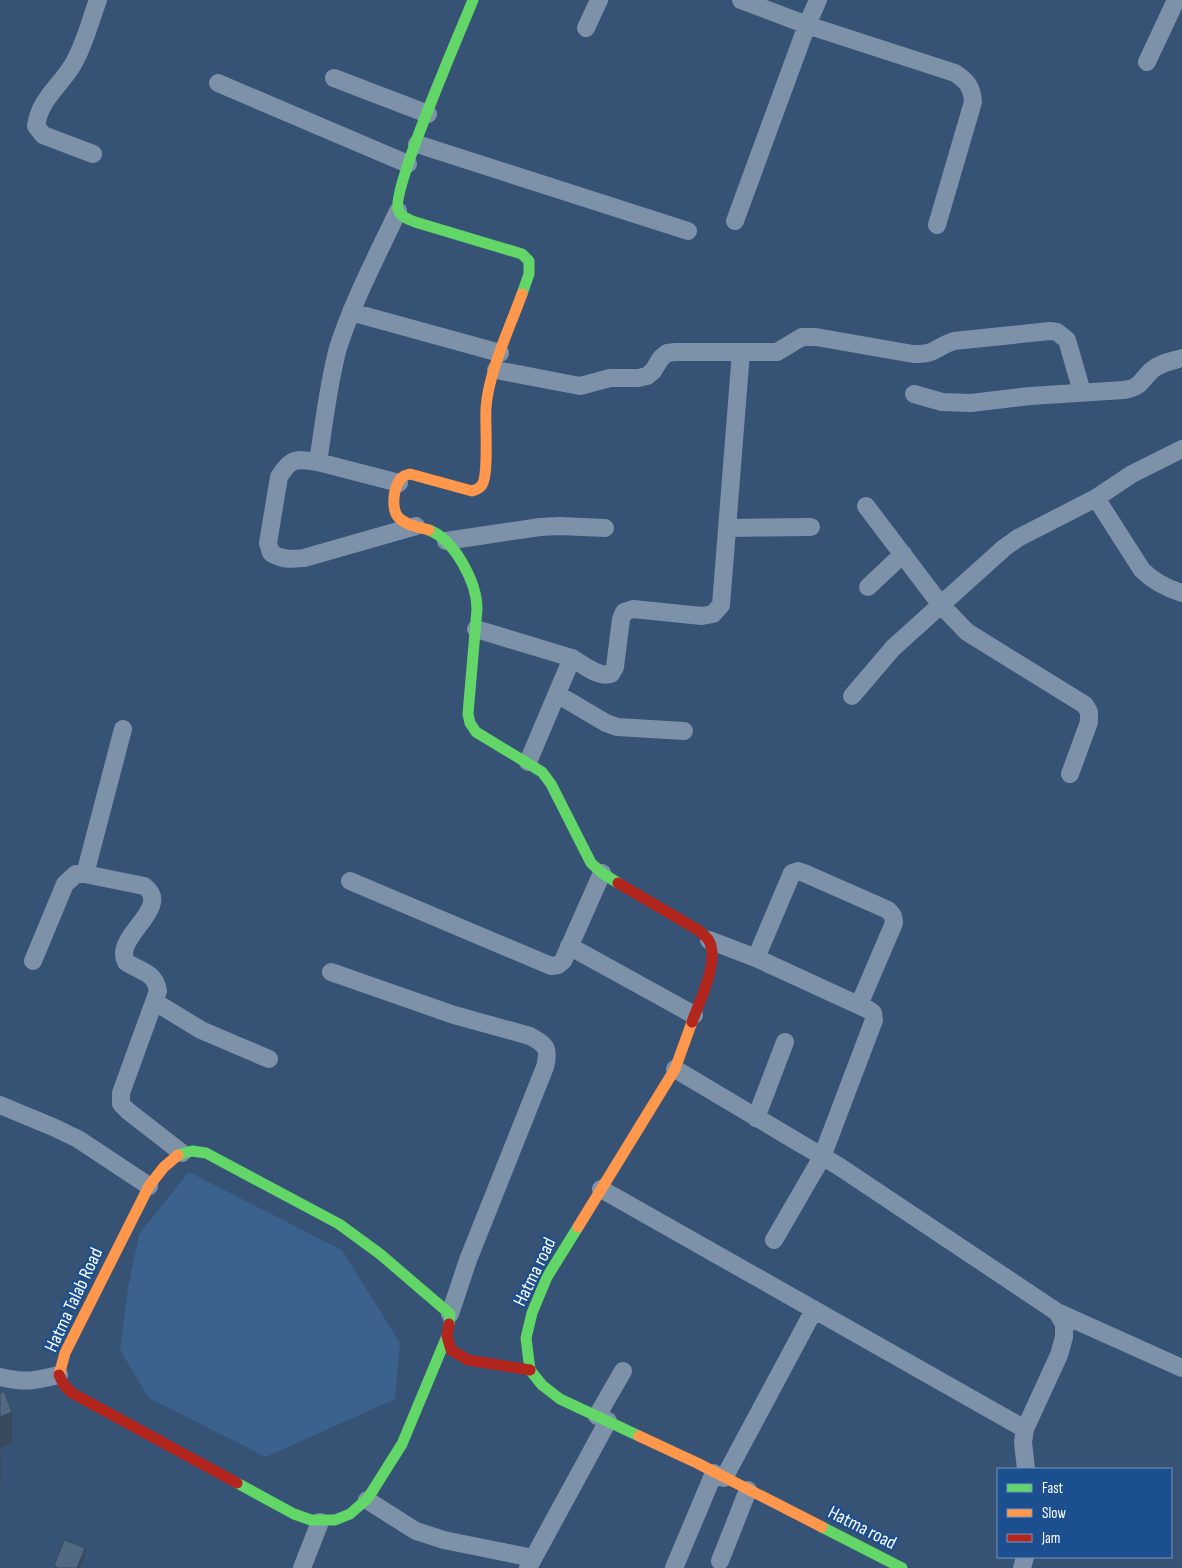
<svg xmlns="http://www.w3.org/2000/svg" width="1182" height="1568" font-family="'Sofia Sans Condensed',sans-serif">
<rect width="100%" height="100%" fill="#365274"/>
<path fill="#3b618d" d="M189,1172L342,1250L400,1343L395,1399L266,1457L149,1398L120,1350L128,1288L139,1234Z"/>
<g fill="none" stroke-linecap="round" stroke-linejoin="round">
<path stroke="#7d92a8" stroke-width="18" d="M818,0L807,25L955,73C967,81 972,87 973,102L937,225
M586,28L599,0
M1147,62L1176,0
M334,78L428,114
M218,83L408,164
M417,144L688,231
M93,154L43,135L36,126C40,99 58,88 72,66C84,47 90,21 98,0
M398,211C377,256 353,301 338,348C328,385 324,424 318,462C296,459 291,457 279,477L268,543L271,553C282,560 291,559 304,558L416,526
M735,221L807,25L741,0
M351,312L500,353
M496,370L580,386L610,378H638L647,376L653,371L661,358L667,353L676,352H777L802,337H816L913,354C936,355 935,347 954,341L1050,331L1057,332L1067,340L1082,392
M914,394L942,402L971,403L1030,396L1124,390C1142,387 1140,381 1152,370C1160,363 1172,361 1182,358
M318,462L399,483
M1096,498L1142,570C1154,582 1166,588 1182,593
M866,506L941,605L967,632L1085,705L1089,712V722L1070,774
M727,528L811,527
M446,541L540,527L559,526L605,528
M868,587L903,554
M476,629L572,658L528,762
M572,658C582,664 598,678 611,674L615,667L621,619L624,612L633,609L702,616L713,614L721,605L741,352
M557,694L606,723L617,727L684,731
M852,696L893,648L914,629L1004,548L1018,538L1096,498L1132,474L1182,449
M123,729L85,874L144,886C171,905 123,932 124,954C124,957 125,960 126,962C141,972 155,972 158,991L121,1093V1104L128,1111L182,1153
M350,881L551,966L558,965L563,961L602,873
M709,940L756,958L869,1010L873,1013L874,1020L822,1157L774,1240
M569,946L694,1015
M756,958L792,873L798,871L804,873L888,910L893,916L894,923L859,1005
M33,961L65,884L76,874H85
M331,972L454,1015L530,1036C546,1045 550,1048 545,1067L468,1260L450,1314
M155,1002L201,1030L269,1059
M675,1069L840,1167L1057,1312L1064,1324V1337L1059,1355L1025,1429L1023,1442L1026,1469
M0,1105L53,1127L78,1139L149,1186
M756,1118L785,1042
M601,1189L1025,1429
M1057,1312L1182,1368
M0,1377C26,1383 34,1381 59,1375
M597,1416L623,1371
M724,1478L814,1310
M367,1500L416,1531L444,1540L533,1558
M720,1561L748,1490
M302,1568L320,1522
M528,1568L608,1421
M674,1568L714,1473
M1022,1568L1025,1557"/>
<path stroke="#63d668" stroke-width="11" d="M473,0C461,30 392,188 398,209C400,217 408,219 415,222L522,254L529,261V274L522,294
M429,530C455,540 477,583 477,609L468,714L470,723L476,732L542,772L551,784L591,863L602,873L618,883
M178,1155L192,1151L206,1153L339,1224L380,1254L450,1314L449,1324
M578,1227L547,1277L532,1313L526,1338L530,1370L542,1385L560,1399L639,1436
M237,1483L294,1514L311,1520H335L350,1514L368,1498L402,1444L447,1336
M822,1527L902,1568"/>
<path stroke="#ff974d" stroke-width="11" d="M429,530C419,527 407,526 399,518C391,510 393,489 400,480C402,476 406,475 410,474L472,491C476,490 479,489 482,485C489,475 485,424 486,408C488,374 510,327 522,294
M578,1227L675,1069L692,1022
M59,1375L65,1353L149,1186L164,1167L178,1155
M639,1436L697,1463L822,1527"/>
<path stroke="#b3261e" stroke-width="11" d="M618,883L698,930C701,933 707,937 709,941C720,960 699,1003 692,1022
M449,1324L447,1336L451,1350L468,1360L530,1370
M59,1375L64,1385L72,1393L237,1483"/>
</g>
<path fill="#394a5c" d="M12,1412V1443L0,1448V1417Z
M1,1452V1483L0,1484V1453Z
M85,1548V1555L80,1568H77Z"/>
<path fill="#526984" stroke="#394a5c" d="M4,1391L12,1412L0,1417V1393Z
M64,1540L85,1548L77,1568H59L54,1566Z"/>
<g text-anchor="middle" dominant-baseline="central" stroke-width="4.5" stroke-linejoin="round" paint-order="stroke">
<g font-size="19" fill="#fff" stroke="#1b4f8f">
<text transform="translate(535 1272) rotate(-64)">Hatma road</text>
<text transform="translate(74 1300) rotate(-65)">Hatma Talab Road</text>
<text transform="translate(862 1528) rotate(27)">Hatma road</text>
</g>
</g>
<rect x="997" y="1468" width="175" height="90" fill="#1b4f8f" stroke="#7695bc"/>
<rect x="1007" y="1484" width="25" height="8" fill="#63d668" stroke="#7695bc"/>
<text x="1042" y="1493" font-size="15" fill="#ffffff">Fast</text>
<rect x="1007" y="1509" width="25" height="8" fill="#ff974d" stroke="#7695bc"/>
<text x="1042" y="1518" font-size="15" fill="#ffffff">Slow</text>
<rect x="1007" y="1534" width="25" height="8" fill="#b3261e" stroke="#7695bc"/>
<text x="1042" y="1543" font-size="15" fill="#ffffff">Jam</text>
</svg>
